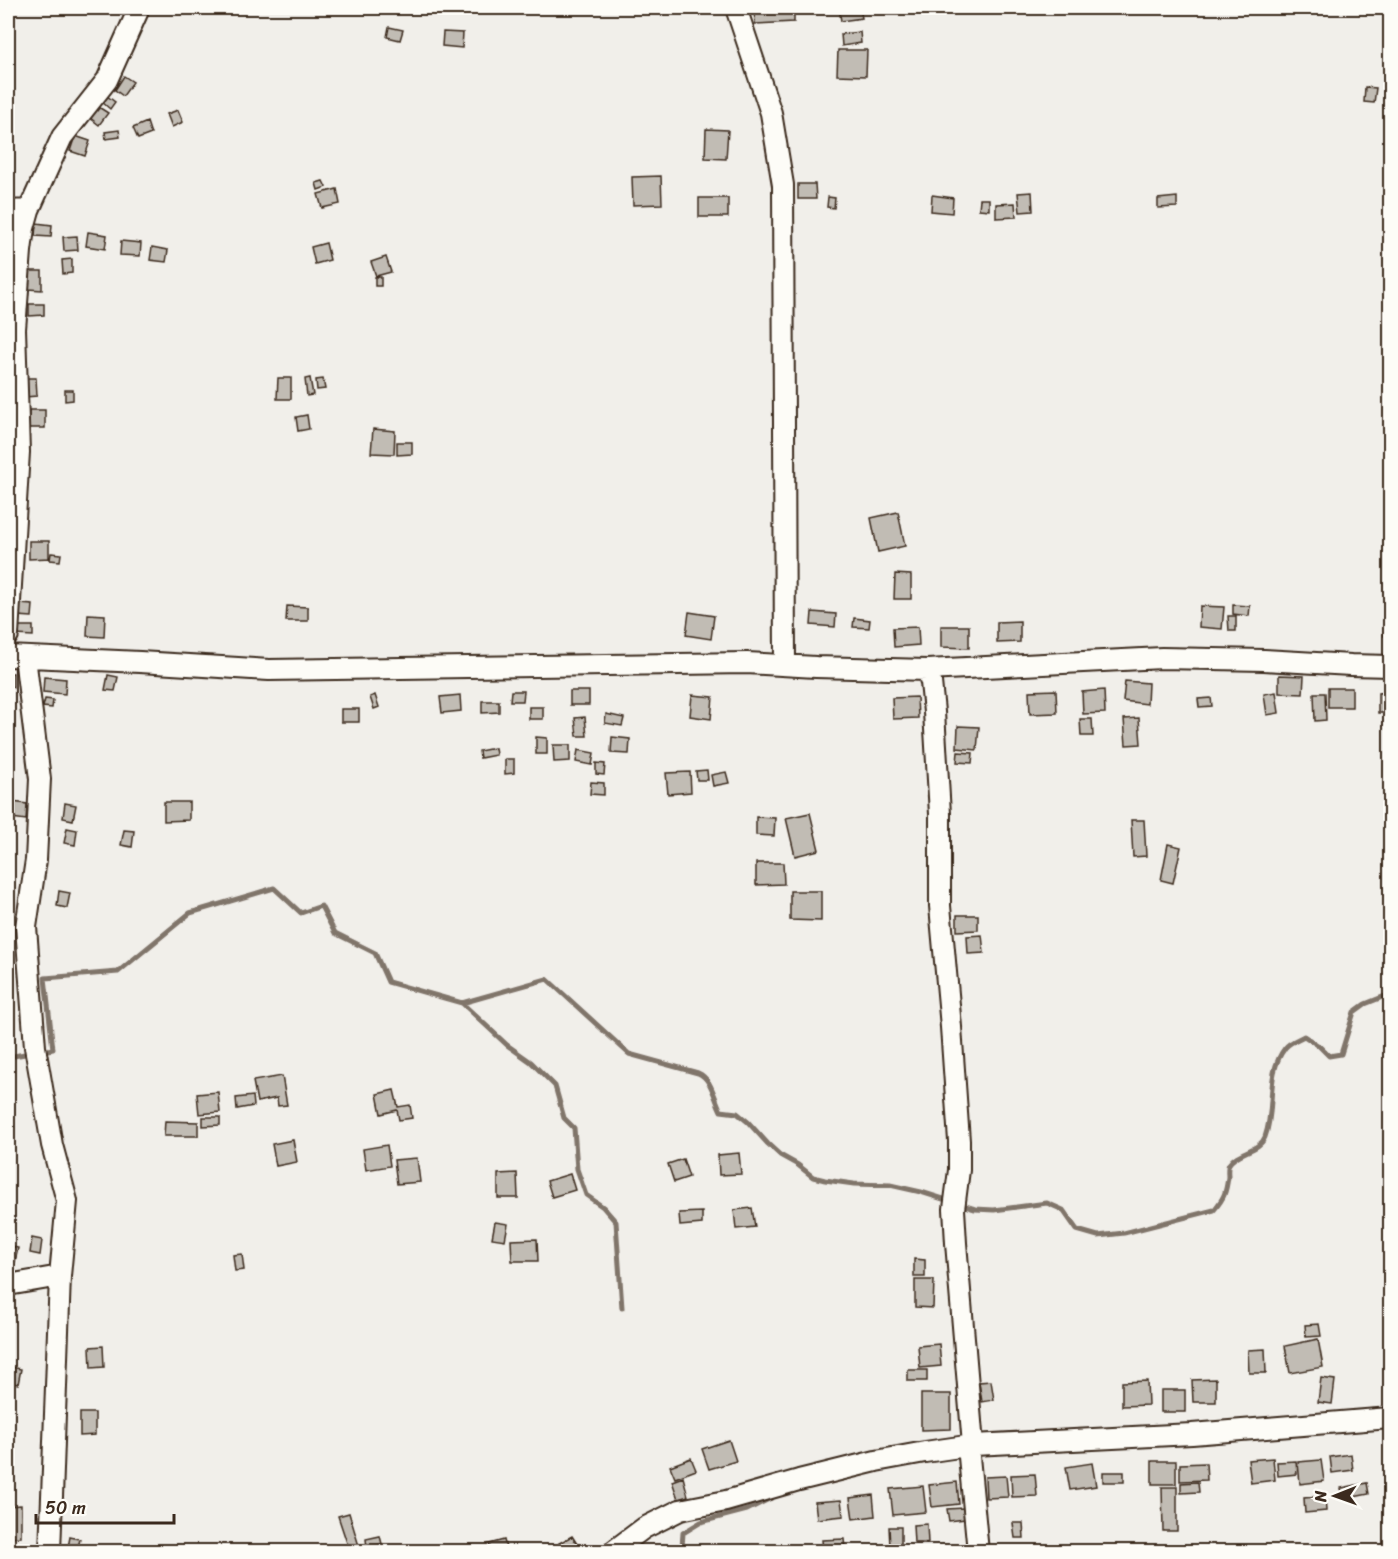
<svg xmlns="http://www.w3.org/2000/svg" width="1398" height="1559" font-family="Sriracha,sans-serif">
<rect width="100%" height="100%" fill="#f1efea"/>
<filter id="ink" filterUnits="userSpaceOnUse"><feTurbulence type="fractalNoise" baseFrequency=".0167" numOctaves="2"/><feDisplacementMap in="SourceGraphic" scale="12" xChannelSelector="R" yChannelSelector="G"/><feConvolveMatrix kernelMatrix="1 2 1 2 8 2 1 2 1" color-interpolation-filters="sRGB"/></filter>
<g filter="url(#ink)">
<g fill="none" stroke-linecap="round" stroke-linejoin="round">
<path stroke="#80746b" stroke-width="5" d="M462,1003L507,1045L531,1062L555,1086L564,1118L574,1128L577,1169L586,1195L603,1207L616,1222L622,1308
M8,1057L53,1049L45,978L118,972L190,913L274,888L301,913L321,906L335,933L375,953L388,982L462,1003L547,979L629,1054L698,1073C712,1079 714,1098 721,1111L737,1113L748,1122L768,1144L780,1155L798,1165L813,1177L825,1180L854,1184L890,1185L921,1192L975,1209L994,1210L1047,1203L1063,1210L1077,1230L1098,1236L1124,1233L1214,1210C1224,1198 1226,1193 1228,1177C1228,1173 1227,1167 1229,1164C1237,1151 1260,1151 1265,1137C1276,1108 1265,1074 1285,1048C1288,1043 1298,1039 1304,1036L1319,1046L1329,1056L1341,1054L1354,1012L1365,1004L1390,994
M683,1552L682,1547L683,1533L701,1522L747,1510L775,1496"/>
</g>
<path fill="#c1bcb4" stroke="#3b2a1e" stroke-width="1.5" d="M754,8H794V22L755,24Z
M839,8H860L862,18L841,21Z
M389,27L403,30L400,40L387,37Z
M443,32L463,33L462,48L442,46Z
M860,32L861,43L842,46L841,34Z
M838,50H867L866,76L837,75Z
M124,76L133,82L123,96L115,90Z
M1365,87L1376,88L1374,103L1364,102Z
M107,96L115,102L110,109L102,102Z
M97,106L108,113L99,125L89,117Z
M178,110L183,122L172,127L167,114Z
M147,122L151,134L138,139L133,128Z
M706,129L728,130L726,159L705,158Z
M119,130L120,137L106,139L105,132Z
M75,136L90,141L85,156L70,151Z
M661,176L662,204L633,205L632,177Z
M323,181L326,187L318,190L316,183Z
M798,184H815L816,199H798Z
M337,189L340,204L322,208L318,194Z
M1032,192L1033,211L1020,212L1018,193Z
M932,195L953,198L952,213L931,211Z
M828,197L835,198L834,208L827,207Z
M1177,197V207L1158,208V199Z
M699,198H728V217H699Z
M980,199H989V210L979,209Z
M1015,203L1016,217L996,218V204Z
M36,223L52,225L51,237L35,236Z
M88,232L107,235L105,249L86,246Z
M77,236L78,250L64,251L63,237Z
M121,241L141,243L140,256L120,255Z
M326,243L330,260L315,264L311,247Z
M152,247L168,250L166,262L150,260Z
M386,257L391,272L376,276L371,262Z
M72,259V273L63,274L62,260Z
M29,271H42V290L28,289Z
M375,277H381V286H375Z
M29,304H44V315L29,316Z
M24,378H36L37,396L25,397Z
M278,378H291V399H277Z
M310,378L313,395L307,396L305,379Z
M323,379L325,389L317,390L316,380Z
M65,390H73V400L65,401Z
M29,410H45V428H29Z
M307,415L309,429L298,431L296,417Z
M373,429L395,431L394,454L371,453Z
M397,442H412V454L397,455Z
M898,512L905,546L878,552L871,518Z
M29,541H49V558L29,559Z
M51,553L61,554L60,561L50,560Z
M895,574L911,575V599H894Z
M19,604L33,605L32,617L18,616Z
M1233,605L1250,606L1249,616L1233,614Z
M287,606L308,607V621H286Z
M1200,606L1224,607L1222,629L1199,627Z
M1386,610L1390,611V636H1384Z
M689,612L714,616L711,639L686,635Z
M812,612L836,614L835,627L811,625Z
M88,614L105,615L104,637L87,636Z
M1228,616H1236V631H1229Z
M854,618L870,620L869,628L853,627Z
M1020,621V642L997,643V622Z
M16,626H33V636L16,635Z
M941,626H969V648L941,647Z
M918,627L919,645L894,647L893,628Z
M8,673H13V687H8Z
M108,675L118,677L115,691L105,690Z
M1279,675L1304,676L1303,694L1279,693Z
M44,677L66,679L65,694L43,692Z
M1125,681L1148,683L1147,704L1123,701Z
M1328,688H1352V707H1328Z
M1056,690L1057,713L1030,714L1029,691Z
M1104,690L1105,713L1083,714L1082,692Z
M511,691H524L523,701H510Z
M570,691H589V705H570Z
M1276,692L1279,713L1267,715L1264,694Z
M1390,692V713H1378V693Z
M1314,693H1325L1326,720L1315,721Z
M375,695L379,707L374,709L370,697Z
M460,695L461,711L442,713L440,697Z
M692,695L713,697L711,719L690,716Z
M917,697L918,718L893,719L892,698Z
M1211,698L1212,706L1199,707L1198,699Z
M45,699L53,700L52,708L43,707Z
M482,701H499V712L482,713Z
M529,707H543V719H529Z
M341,709H359V722H341Z
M606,714L624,718L622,726L605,723Z
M585,717L587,736H577L575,718Z
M1139,718L1141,744L1126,745L1124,719Z
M1080,719H1092L1093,736H1081Z
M958,726L979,727L977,750L957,748Z
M536,737L547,738V754H536Z
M612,737L630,739L629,754L611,753Z
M553,745H570V761L554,762Z
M495,748L496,755L480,758L479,751Z
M578,750L594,753L592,765L576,762Z
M958,752L973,753L972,763L957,762Z
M505,759H514V773L505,774Z
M596,763L605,764L604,775L596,774Z
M707,770L708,780H697L696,771Z
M690,772L691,792L668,794L666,773Z
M726,772L729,783L713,786L711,775Z
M591,782L604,783V795L590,794Z
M13,802L27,804L26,820L12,818Z
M164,802H189V820L164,821Z
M65,803L76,805L73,820L63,818Z
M810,813L819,850L795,856L786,818Z
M756,817L775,818L774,836L756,835Z
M1131,820H1144L1146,856L1133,857Z
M8,825H11L8,849Z
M67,828L77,830L75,845L64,843Z
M124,830L134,831L132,847L121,845Z
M1168,844L1181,847L1173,883L1161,880Z
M756,863H783L784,884L756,885Z
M59,891L70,893L67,908L57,906Z
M790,891H821V921L790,920Z
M957,915H978V930L957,931Z
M982,935L984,953L968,954L967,936Z
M282,1076L287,1105L278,1106L277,1098L257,1102L253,1081Z
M394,1090L398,1107L410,1105L412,1118L399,1120L397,1110L381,1114L377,1094Z
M218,1092L220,1112L199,1114L197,1094Z
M253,1096L254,1106L237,1109L236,1098Z
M203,1117H220V1125L203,1126Z
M165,1121L198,1122V1136H164Z
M293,1140L297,1162L276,1166L272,1144Z
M387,1145L390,1166L366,1170L363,1149Z
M739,1153L741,1174L719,1175L718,1155Z
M417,1158L420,1182L397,1184L394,1160Z
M683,1159L689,1177L674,1182L668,1164Z
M517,1173L518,1198H498V1174Z
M570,1174L575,1190L552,1197L547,1181Z
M752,1208L755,1227L736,1229L734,1210Z
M702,1212V1224L680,1226L679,1213Z
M495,1222L508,1224L505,1240L492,1238Z
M32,1238L42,1240L40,1255L30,1253Z
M537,1239L538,1261H512L511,1240Z
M8,1246L18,1248L15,1262L8,1261Z
M242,1254L244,1270L235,1271L233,1255Z
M914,1259L925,1260V1277H914Z
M915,1280H934L933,1308L915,1307Z
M1319,1324L1321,1336L1306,1337L1305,1325Z
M1318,1339L1323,1367L1290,1373L1285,1346Z
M939,1344L941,1366L920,1368L918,1346Z
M103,1346L104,1367L91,1368L90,1347Z
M1265,1349L1266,1373H1249L1248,1350Z
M11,1367L21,1369L18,1384L8,1382Z
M908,1370H927V1381H908Z
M1321,1378L1335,1380L1332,1404L1318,1402Z
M1216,1379V1402H1193L1192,1380Z
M991,1381L994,1400L982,1402L979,1382Z
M1147,1381L1148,1405L1122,1406V1382Z
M1161,1390H1185V1412H1161Z
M921,1394H951V1429L921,1430Z
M80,1413H95V1435L80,1436Z
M729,1440L736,1461L709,1469L702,1449Z
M1351,1454L1353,1470L1332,1473L1330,1457Z
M691,1458L696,1470L675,1478L670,1466Z
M1273,1458L1275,1480L1251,1483L1248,1460Z
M1321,1460L1324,1481L1300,1484L1298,1462Z
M1152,1461H1176V1484H1152Z
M1296,1461L1297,1474L1278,1476L1277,1462Z
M1092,1463L1096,1486L1070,1490L1066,1467Z
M1206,1463L1207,1480L1180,1481V1464Z
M1103,1472H1124V1482H1103Z
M1035,1474L1037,1496L1012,1497L1011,1475Z
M1006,1476L1008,1497L986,1498L985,1477Z
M683,1477L688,1496L678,1499L672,1481Z
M957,1482L959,1504L932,1507L929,1485Z
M1198,1482L1199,1492L1181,1493V1483Z
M1367,1483L1369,1494L1343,1499L1341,1488Z
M923,1486L926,1512L893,1515L890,1489Z
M1162,1487H1177V1531H1163Z
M873,1495L875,1516L853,1519L850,1498Z
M1325,1496L1326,1511L1305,1513L1304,1498Z
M841,1500L843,1516L817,1519L815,1502Z
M21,1505V1537L8,1538V1506Z
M964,1508L965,1519L949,1521L947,1509Z
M349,1513L359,1546L349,1549L338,1516Z
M1013,1523H1023L1024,1538H1015Z
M927,1524L928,1543H914L913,1525Z
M889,1527H901V1546L890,1547Z
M380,1536L382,1544L367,1547L366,1539Z
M572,1536L579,1547L572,1552H564L559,1543Z
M70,1537L80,1539L77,1552H67Z
M844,1539L845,1549L823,1550L822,1540Z
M504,1540L507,1552H492L489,1544Z
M12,1544H25V1552H12Z"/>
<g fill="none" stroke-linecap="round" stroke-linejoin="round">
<defs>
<path id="street" d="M736,8L771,113L783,185L785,665
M8,211L29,210
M8,635L19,452L15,329L21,251L24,228L29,210L62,137L107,80L137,13L132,8
M8,656L140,662L269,670L747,663L816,667L927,670L1162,658L1264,660L1351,665L1390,666
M25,657L40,779L36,860L26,927L35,1047L52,1145L67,1201L60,1276L50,1552
M927,670L931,682L934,712L940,814V906L951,1027L959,1141V1170L954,1209L956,1243L973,1445
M8,1285L60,1276
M968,1446L978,1552
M612,1552L644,1528L680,1510L726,1501L799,1480L876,1461L925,1452L973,1445L1192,1434L1390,1418"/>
</defs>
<use href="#street" stroke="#3b2a1e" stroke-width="24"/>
<use href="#street" stroke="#fdfcf7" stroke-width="20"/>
</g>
</g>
<rect width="1398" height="1559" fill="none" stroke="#fdfcf7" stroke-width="30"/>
<rect x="15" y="15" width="1368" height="1529" fill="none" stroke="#3b2a1e" stroke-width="2" filter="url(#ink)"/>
<g transform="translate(1335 1496) rotate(269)" stroke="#fdfcf7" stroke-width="4.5" paint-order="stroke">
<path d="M0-4.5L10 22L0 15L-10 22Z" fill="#3b2a1e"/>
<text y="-9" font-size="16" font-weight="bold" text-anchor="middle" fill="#3b2a1e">N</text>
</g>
<path d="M36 1514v9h138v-9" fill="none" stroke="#3b2a1e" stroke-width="3"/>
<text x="45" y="1514" font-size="18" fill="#3b2a1e" stroke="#fdfcf7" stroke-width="4.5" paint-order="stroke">50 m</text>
</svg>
